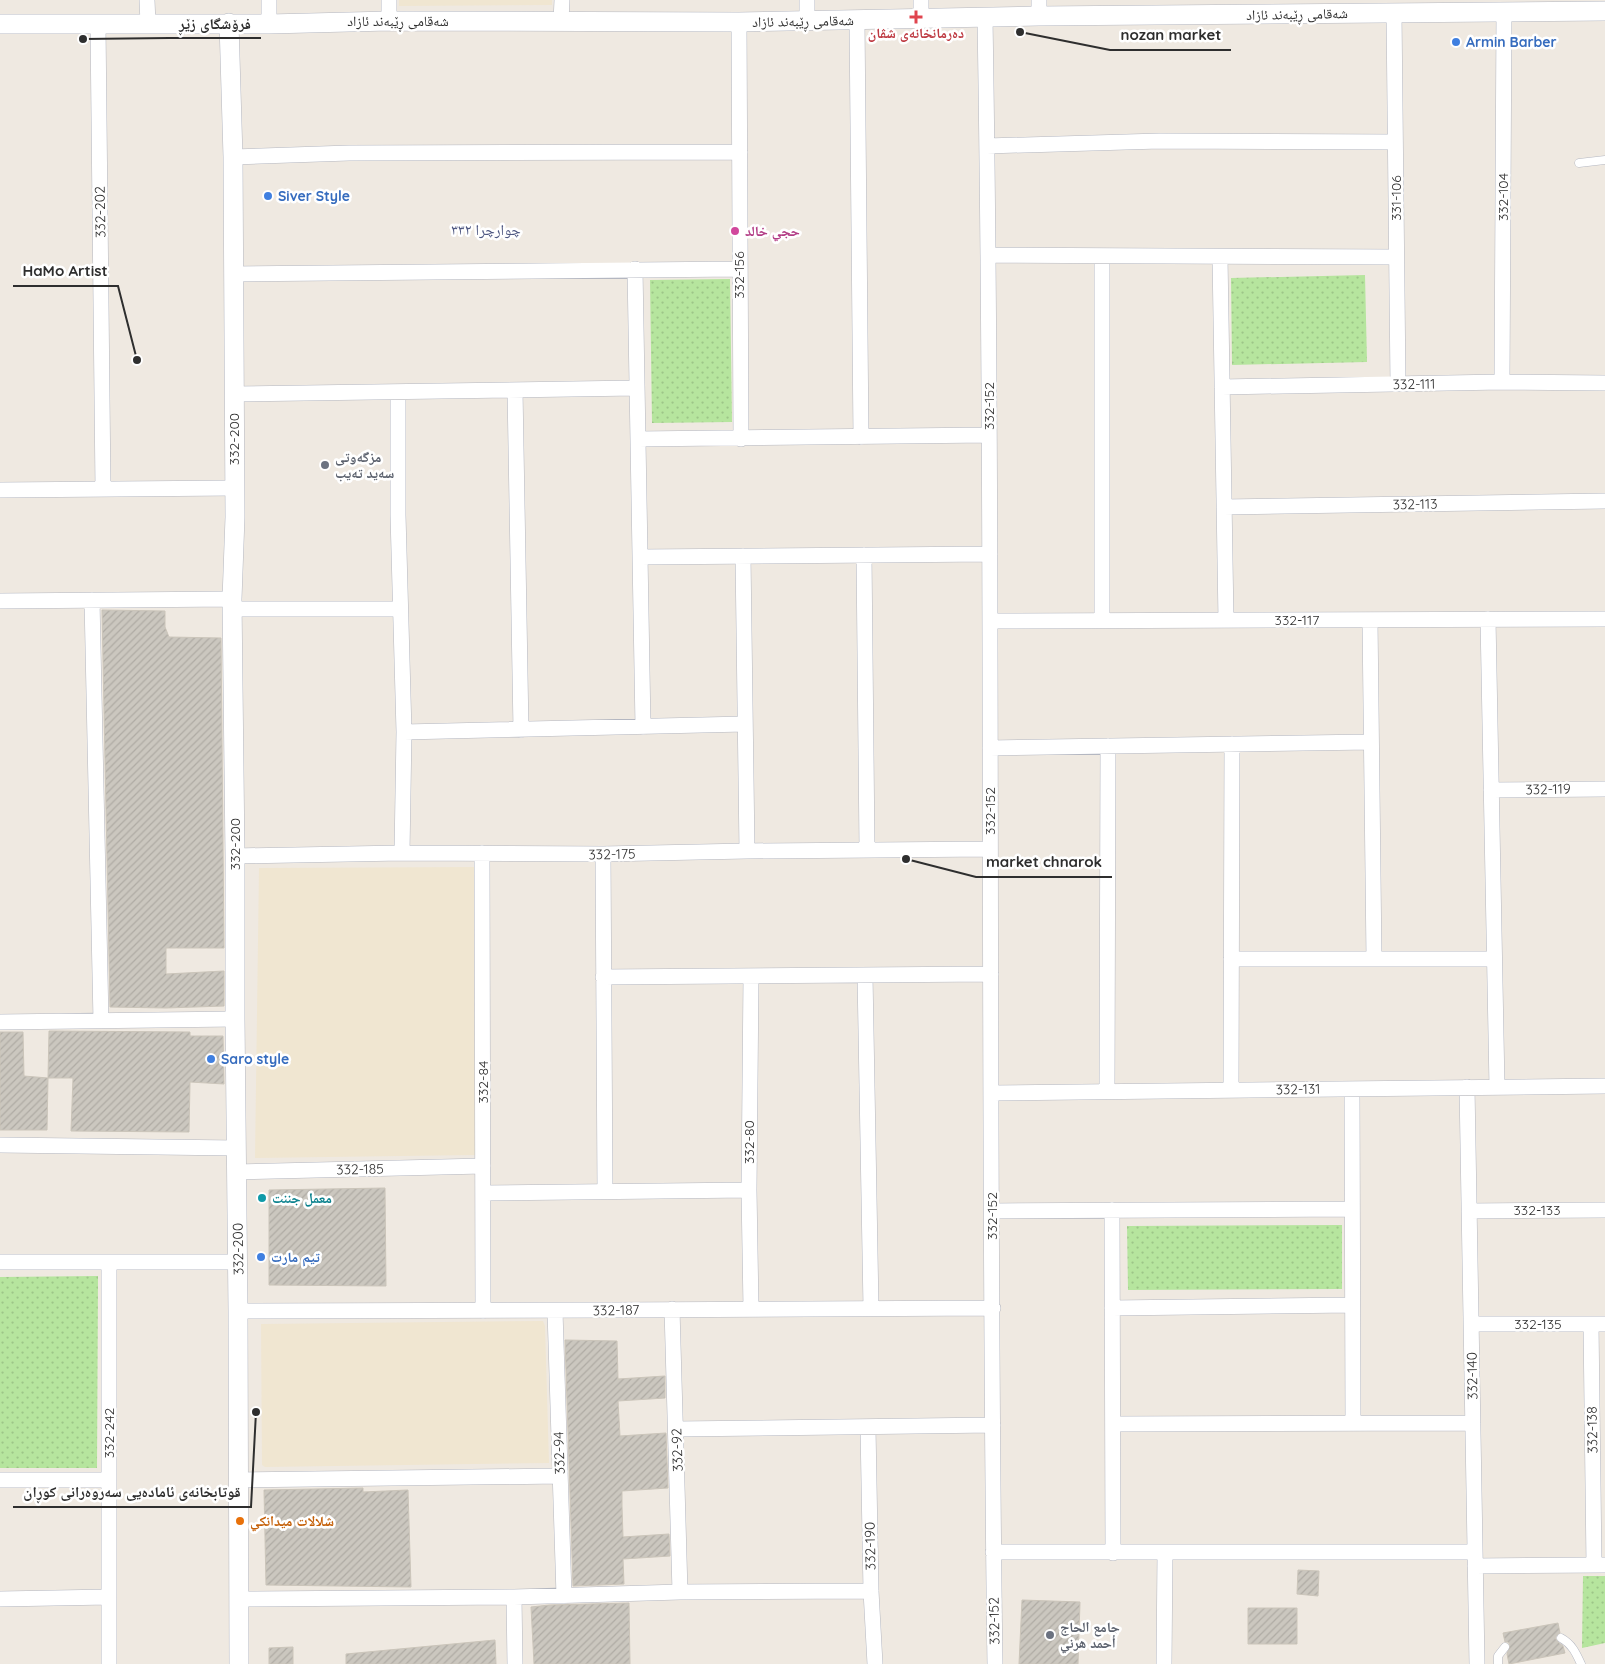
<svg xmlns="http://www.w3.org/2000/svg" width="1605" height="1664" font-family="Quicksand,'Noto Naskh Arabic',sans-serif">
<defs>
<pattern id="park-dots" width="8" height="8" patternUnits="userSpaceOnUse" patternTransform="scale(1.25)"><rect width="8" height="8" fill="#b6e59e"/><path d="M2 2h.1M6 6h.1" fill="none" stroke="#9dc588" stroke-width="1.8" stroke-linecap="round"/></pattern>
<pattern id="building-hatch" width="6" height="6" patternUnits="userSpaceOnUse" patternTransform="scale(1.25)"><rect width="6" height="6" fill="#cbc7bf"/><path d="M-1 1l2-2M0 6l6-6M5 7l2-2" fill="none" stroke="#afaba4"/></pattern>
</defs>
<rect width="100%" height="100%" fill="#efe9e1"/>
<path fill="#f0e6d1" d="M399,0H552V5L399,6Z
M474,867L475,1155L255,1158L259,868Z
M543,1321L545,1326L549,1463L265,1467L262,1465L261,1324Z"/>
<path fill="url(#park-dots)" d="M1365,275L1367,362L1232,365L1231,278Z
M730,279L732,422L652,423L650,280Z
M1342,1225V1289L1128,1290L1127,1226Z
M98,1276L97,1468H0V1277Z
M1583,1576H1605V1643L1582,1648Z"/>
<path fill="url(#building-hatch)" stroke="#cbc5ba" d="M102,610L165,611V627L169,637L221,638L224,948H166V974L224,971V1006L166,1008L110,1007Z
M49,1031L190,1032V1036H223L224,1084L190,1082L189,1132L71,1131L73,1078H48Z
M0,1032H23L24,1076L48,1078L47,1130H0Z
M385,1188L386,1286L269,1285V1190Z
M565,1340L617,1341L618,1379L665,1376V1398L618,1401L620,1436L666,1433L668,1488L622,1491V1506L623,1537L669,1534L670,1556L623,1559L624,1584L573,1586Z
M363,1488V1492L408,1490L411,1587L266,1585L264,1490Z
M1298,1570L1319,1571L1318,1596L1297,1594Z
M1022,1600L1080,1602L1078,1664H1019Z
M629,1603L630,1664H534L531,1607L549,1605Z
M1248,1608H1297V1644H1248Z
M1558,1623L1560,1633L1557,1635L1555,1638L1558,1642L1563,1646L1565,1653L1509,1664L1507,1654L1510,1645L1508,1642H1505L1503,1633Z
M495,1640L496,1664H346V1654Z
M293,1647V1664H269V1648Z"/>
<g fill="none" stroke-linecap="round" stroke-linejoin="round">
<defs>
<path id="service" d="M1579,163L1605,160
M1561,1638C1572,1644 1576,1653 1581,1664
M1498,1664V1656L1505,1647"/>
<path id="minor" d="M147,0L148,24
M807,0V20
M1394,13L1398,384
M1039,16V0
M985,18C994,567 987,1115 995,1664
M921,19V0
M389,21V0
M561,21L562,0
M857,21L861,437
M739,22L741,439
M269,24V0
M98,25L103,489
M987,146L1160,141L1395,142
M233,157L349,153L740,152
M988,255L1396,257
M1102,256V621
M1220,257L1226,620
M635,269L643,727
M233,274L739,269
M1502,382L1504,12
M1222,387L1502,382L1605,383
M515,390L521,730
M398,393V515L404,732L402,853
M234,394L636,388
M638,439L989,435
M0,490L234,488
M1224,507L1605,501
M864,555L867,849
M743,556L747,851
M640,557L990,554
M92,600L101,1021
M0,601L232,599
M232,609H400
M1488,619L1497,1087
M1370,620L1374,959
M990,621L1605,619
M404,732L745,724
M990,748L1371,742
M1491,790L1605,789
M482,853L483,1311
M603,854L605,1191
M235,856L402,853L603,854L747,851L989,849
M1231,959H1494
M865,975L871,1308
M603,977L991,974
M751,977L749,1190L751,1308
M0,1022L235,1019
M1467,1087L1477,1664
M1352,1089L1353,1423
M1231,1090L1232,744
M1107,1091L1108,746
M992,1093L1605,1086
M0,1145L236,1148
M236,1172L483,1166
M484,1193L749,1190
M1112,1210L1113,1553
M992,1211L1352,1209
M1469,1211L1605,1210
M0,1262H238
M109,1263V1664
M1112,1308L1352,1305
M672,1309L680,1592
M238,1311C490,1311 741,1309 993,1308
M555,1311L564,1596
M1471,1324H1605
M1591,1324L1594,1565
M1113,1424L1473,1423
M868,1428L871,1591L875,1664
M676,1429L993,1425
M0,1480H109
M238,1480L560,1476
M993,1552H1475
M1475,1566L1605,1565
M514,1597L515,1664
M0,1599L109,1597
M239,1599L514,1597L680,1592L871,1591
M1164,1664L1165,1553"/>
<path id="tertiary" d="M229,23L233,157L235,517L232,599L235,856V1019L238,1311L239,1664
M0,24H269L389,21L739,22L1039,16L1605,11"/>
</defs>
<use href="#service" stroke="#b4b7c1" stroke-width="9"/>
<use href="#minor" stroke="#b4b7c1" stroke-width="16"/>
<use href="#tertiary" stroke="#b4b7c1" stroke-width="20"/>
<use href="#service" stroke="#fff" stroke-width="8"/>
<use href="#minor" stroke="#fff" stroke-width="15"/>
<use href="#tertiary" stroke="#fff" stroke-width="19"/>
</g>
<path fill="#e0444e" stroke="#fff" stroke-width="2" d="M913.5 9.5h5v5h5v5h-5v5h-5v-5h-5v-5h5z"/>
<g fill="#3f7fe0" stroke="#fff" stroke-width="2">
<circle cx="1456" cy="42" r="5"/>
<circle cx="268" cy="196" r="5"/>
<circle cx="211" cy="1059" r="5"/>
<circle cx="261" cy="1257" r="5"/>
</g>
<circle fill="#d1479c" stroke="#fff" stroke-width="2" cx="735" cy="231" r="5"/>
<g fill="#6b7280" stroke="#fff" stroke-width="2">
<circle cx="325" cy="465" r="5"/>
<circle cx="1050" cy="1635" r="5"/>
</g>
<circle fill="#0f9aa8" stroke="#fff" stroke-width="2" cx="262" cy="1198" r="5"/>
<circle fill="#e8710a" stroke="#fff" stroke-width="2" cx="240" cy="1521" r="5"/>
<g text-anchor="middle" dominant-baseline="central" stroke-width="5" stroke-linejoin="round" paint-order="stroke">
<g font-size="14" fill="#2e2e2e" stroke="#fff">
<text transform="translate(1297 14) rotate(-1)">شەقامی ڕێبەند ئازاد</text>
<text x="398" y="21">شەقامی ڕێبەند ئازاد</text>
<text transform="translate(803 21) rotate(-1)">شەقامی ڕێبەند ئازاد</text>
<text transform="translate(1503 197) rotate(-90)">332-104</text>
<text transform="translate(1396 198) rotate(-90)">331-106</text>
<text transform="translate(100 212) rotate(-91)">332-202</text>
<text transform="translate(739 275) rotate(-90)">332-156</text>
<text transform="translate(1414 384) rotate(-1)">332-111</text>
<text transform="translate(989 406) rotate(-90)">332-152</text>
<text transform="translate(234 439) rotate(-90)">332-200</text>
<text transform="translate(1415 504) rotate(-1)">332-113</text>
<text x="1297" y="620">332-117</text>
<text transform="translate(1548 789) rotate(-1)">332-119</text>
<text transform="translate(990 811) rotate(-90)">332-152</text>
<text transform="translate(235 844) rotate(-90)">332-200</text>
<text transform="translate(612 854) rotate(-1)">332-175</text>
<text transform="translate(483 1082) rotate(-90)">332-84</text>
<text transform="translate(1298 1089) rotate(-1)">332-131</text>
<text transform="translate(749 1142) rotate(-90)">332-80</text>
<text transform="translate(360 1169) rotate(-1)">332-185</text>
<text x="1537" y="1210">332-133</text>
<text transform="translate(992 1216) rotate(-90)">332-152</text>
<text transform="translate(238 1249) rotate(-91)">332-200</text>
<text transform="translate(616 1310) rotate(-1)">332-187</text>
<text x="1538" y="1324">332-135</text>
<text transform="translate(1472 1376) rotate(-91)">332-140</text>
<text transform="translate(1592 1430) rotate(-91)">332-138</text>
<text transform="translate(109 1433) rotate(-90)">332-242</text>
<text transform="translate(677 1450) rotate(-92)">332-92</text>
<text transform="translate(559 1453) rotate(-92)">332-94</text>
<text transform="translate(870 1546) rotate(-91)">332-190</text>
<text transform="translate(994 1621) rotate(-91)">332-152</text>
</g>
<g font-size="14" font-weight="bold" fill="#be3a42" stroke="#fff">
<text x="916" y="33">دەرمانخانەی شڤان</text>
</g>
<g font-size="14" font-weight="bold" fill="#366cbe" stroke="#fff" text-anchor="start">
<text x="1466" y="42">Armin Barber</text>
<text x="278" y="196">Siver Style</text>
<text x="221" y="1059">Saro style</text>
<text x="271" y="1257">تيم مارت</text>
</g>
<g font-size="14" font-weight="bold" fill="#b23c85" stroke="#fff" text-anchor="start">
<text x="745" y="231">حجي خالد</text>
</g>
<g font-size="14" font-weight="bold" fill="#5b616d" stroke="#fff" text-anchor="start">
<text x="335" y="457">مزگەوتی<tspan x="335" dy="16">سەید تەیب</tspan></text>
<text x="1060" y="1627">جامع الحاج<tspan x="1060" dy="16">أحمد هرني</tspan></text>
</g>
<g font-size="14" font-weight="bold" fill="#0d838f" stroke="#fff" text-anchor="start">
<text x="272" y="1198">معمل جننت</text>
</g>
<g font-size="14" font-weight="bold" fill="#c56008" stroke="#fff" text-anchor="start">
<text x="250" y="1521">شلالات ميدانكي</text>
</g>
<g font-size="15" fill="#4d5680" stroke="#fff">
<text x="486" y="229">چوارچرا ٣٣٢</text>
</g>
</g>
<path fill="none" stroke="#2e2e2e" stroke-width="2" d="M83 39L169 38H261M1020 32L1110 50H1231M137 360L118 286H13M906 859L976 877H1112M256 1412L251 1507H13"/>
<g fill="#2e2e2e" stroke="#fff" stroke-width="2">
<circle cx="83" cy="39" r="5"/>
<circle cx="1020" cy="32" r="5"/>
<circle cx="137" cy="360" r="5"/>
<circle cx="906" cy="859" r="5"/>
<circle cx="256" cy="1412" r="5"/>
</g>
<g font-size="15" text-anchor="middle" font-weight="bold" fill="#2e2e2e" stroke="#fff" stroke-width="5" stroke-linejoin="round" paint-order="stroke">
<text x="215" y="29">فرۆشگای زێڕ</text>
<text x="1171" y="40">nozan market</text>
<text x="65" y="276">HaMo Artist</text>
<text x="1044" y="867">market chnarok</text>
<text x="132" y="1497">قوتابخانەی ئامادەیی سەروەرانی کوڕان</text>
</g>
</svg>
